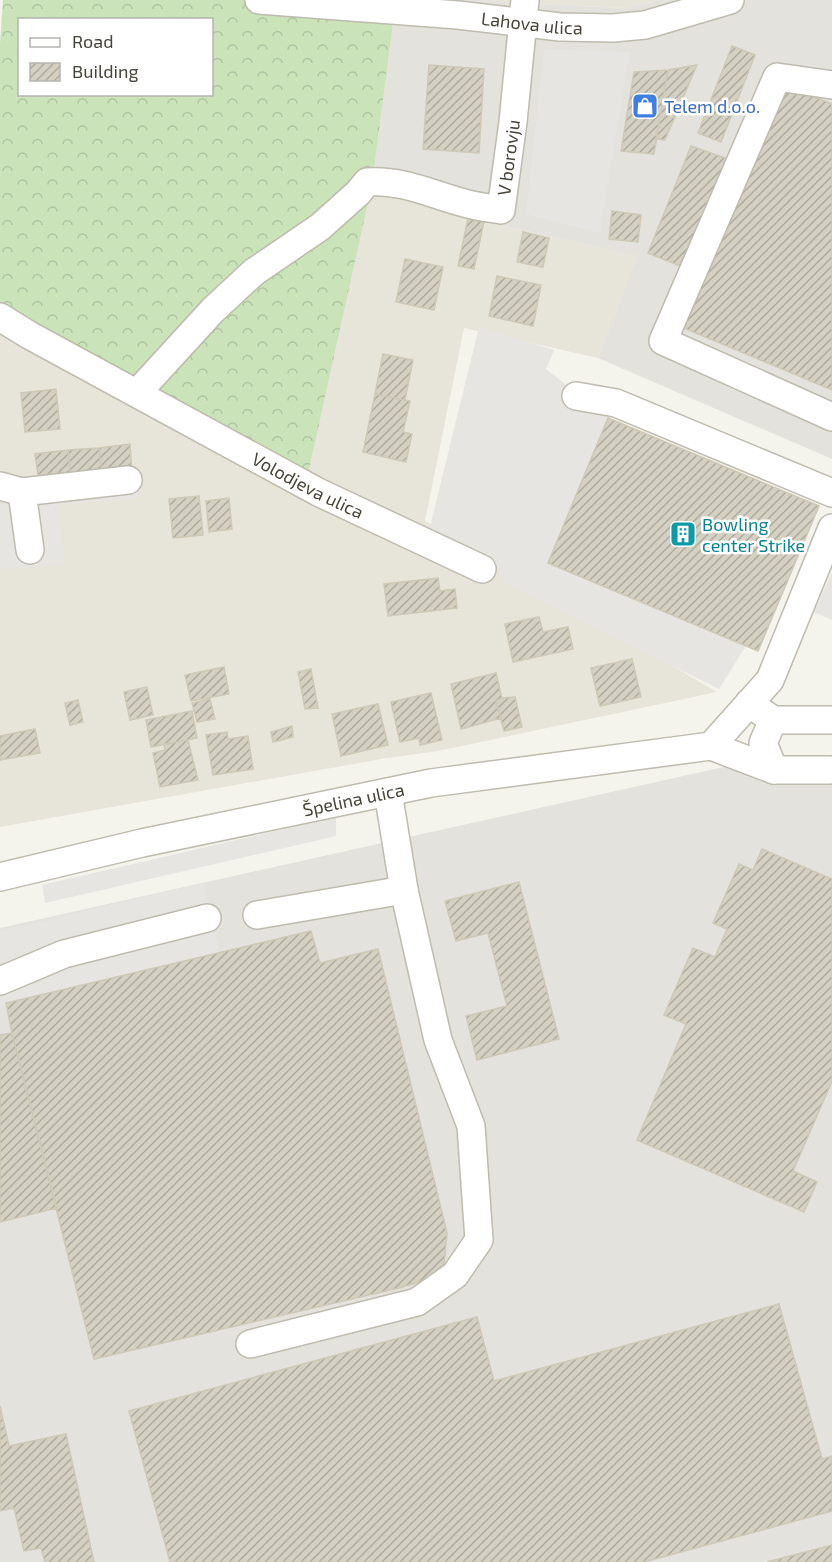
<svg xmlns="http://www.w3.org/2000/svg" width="832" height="1562" font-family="'Exo 2',sans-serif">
<defs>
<pattern id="forest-crowns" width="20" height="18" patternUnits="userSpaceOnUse" patternTransform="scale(1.5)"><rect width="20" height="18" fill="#cae3b9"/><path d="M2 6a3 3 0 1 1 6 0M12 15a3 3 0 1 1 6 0" fill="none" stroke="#afc4a0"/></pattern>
<pattern id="building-hatch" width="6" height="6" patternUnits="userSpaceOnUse" patternTransform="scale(1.5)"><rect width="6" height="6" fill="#d4d0c2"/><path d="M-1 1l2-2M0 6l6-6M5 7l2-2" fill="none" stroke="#aeaa9f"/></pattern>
</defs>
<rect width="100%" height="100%" fill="#f4f3ec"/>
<path fill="#e7e5da" d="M492,0H661L626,8L510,3Z
M372,185L509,227L639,256L598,358L464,328L425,521L717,692L438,751L387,758L0,827V308L309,470Z"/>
<path fill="#e4e2dd" d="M396,0H492L510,3L626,8L661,0H832V459L598,358L638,256L509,227L372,185Z
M832,755V1562H0V928L737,764Z"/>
<path fill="url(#forest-crowns)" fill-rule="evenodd" d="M3,0H396L372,185L309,470L0,308V44ZM20,20H212V94H20Z"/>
<path fill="#e6e5e2" d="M544,49L630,52L600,233L526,214Z
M479,327L554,350L546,369L608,418L548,563L746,646L719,689L507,584L499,568L428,535Z
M136,485L137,497L59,505L64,565L0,569V494Z
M832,572V620L814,612Z
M336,817V836L45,903L42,885Z
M203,883L220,953L7,1003L0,1011V931Z"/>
<path fill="url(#building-hatch)" stroke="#cec8b6" stroke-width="1.5" d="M732,46L755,55L721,142L698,133Z
M429,65L484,69L479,153L423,149Z
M697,65L665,140L656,139L668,70Z
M668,70L654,154L621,151L634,72Z
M785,85L832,104V390L684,328Z
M691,146L728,159L680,266L648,253Z
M612,211L641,215L638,242L609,239Z
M468,218L484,221L474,269L458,266Z
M523,232L549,238L543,267L517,262Z
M405,259L443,267L434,310L396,302Z
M497,276L541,285L533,326L489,316Z
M383,354L413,360L405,400L375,394Z
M56,389L60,429L25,432L21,393Z
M375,394L410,401L403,432L412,434L406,462L363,452Z
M608,418L819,506L758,651L548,563Z
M130,444L132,473L102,476L99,448Z
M99,448L102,476L71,479L68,450Z
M68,450L71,479L39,482L35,454Z
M199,496L203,535L173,538L169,499Z
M229,498L232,529L209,532L206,501Z
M438,578L440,591L455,589L457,608L388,616L384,584Z
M539,617L543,632L568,627L573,649L513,662L505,624Z
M632,659L641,697L600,706L591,668Z
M224,667L229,694L191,701L185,675Z
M311,669L318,708L305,709L298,672Z
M496,673L502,698L496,701L501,718L461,729L451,684Z
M147,687L153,715L130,720L124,692Z
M431,693L442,740L420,745L419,738L400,742L391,702Z
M515,697L522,727L504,731L496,701L502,698Z
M210,699L215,719L197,722L192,703Z
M78,700L83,722L70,725L65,703Z
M378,704L388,745L341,756L332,714Z
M192,711L197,738L151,747L146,720Z
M292,726L293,737L273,742L271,732Z
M35,729L40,753L0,760V736Z
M227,732L228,739L248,736L253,769L213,775L206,735Z
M188,740L198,780L160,787L153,753L165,750L164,744Z
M762,849L832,879V1081L793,1171L817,1182L804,1212L637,1140L686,1024L664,1015L693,948L715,957L727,929L713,923L739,864L753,870Z
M519,882L559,1039L477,1060L466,1016L507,1006L488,933L456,941L445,901Z
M311,931L320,963L378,949L447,1233L444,1264L426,1280L399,1288L94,1359L12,1033L6,1003Z
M12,1033L57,1208L0,1222V1035Z
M779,1304L822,1459L832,1456V1511L644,1562H170L129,1411L477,1317L494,1381Z
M0,1406L9,1446L66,1434L94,1562H45L41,1548L24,1551L14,1508L0,1511Z
M832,1545V1562H767Z"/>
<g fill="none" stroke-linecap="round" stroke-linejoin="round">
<defs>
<g id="minor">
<path id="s1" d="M259,0L458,15L560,27L613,28L645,25L730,0"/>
<path d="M832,85L777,77L663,341L832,417"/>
<path id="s2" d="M0,317L29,335L318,492L482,569"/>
<path id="s3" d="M137,393L213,310L254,272L320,227L358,193L367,182C403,179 435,196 468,204C479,207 490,208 501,210L513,122L525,0"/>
<path d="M576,396L616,403L832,493"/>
<path d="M0,486L22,492L30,550"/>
<path d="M22,492L128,480"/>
<path d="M749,703L773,720H832"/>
<path d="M773,720L763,743L774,770"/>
<path d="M711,746L770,680L832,528"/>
<path id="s4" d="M0,877L142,843L431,783L711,746L774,770H830"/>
<path d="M257,915L404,890L388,792"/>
<path d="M0,981L64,954L207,918"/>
<path d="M250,1344L417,1302L455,1275L479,1240L471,1126L438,1040L404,890"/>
</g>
</defs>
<use href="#minor" stroke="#bebbaf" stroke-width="30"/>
<use href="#minor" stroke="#fff" stroke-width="27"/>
</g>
<defs>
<symbol id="shop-square" viewBox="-11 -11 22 22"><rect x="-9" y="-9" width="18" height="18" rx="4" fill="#3f7fe0" stroke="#fff"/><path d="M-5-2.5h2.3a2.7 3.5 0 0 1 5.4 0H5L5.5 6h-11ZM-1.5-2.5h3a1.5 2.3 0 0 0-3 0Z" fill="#fff"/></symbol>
<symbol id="building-square" viewBox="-11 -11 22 22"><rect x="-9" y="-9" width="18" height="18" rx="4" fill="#0f9aa8" stroke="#fff"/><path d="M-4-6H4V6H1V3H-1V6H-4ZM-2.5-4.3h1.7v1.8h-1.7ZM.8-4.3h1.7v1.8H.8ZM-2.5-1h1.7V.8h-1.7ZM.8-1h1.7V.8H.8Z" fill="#fff"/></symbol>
</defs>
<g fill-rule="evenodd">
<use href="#shop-square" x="630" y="91" width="30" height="30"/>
<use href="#building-square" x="668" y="519" width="30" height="30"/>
</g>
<g text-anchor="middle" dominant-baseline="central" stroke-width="5" stroke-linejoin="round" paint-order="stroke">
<g font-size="18" fill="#47443a" stroke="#fff">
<text stroke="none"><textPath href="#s1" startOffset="274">Lahova ulica</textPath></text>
<text stroke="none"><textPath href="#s3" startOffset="504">V borovju</textPath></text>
<text stroke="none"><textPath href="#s2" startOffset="351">Volodjeva ulica</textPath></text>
<text stroke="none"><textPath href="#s4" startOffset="362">Špelina ulica</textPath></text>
</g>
<g font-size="18" fill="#366cbe" stroke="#fff" text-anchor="start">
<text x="664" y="106">Telem d.o.o.</text>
</g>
<g font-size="18" fill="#0d838f" stroke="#fff" text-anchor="start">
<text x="702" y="524">Bowling<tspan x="702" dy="21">center Strike</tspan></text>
</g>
</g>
<rect x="18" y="18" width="195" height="78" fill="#ffffff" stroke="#b5b4b0" stroke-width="1.5"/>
<rect x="30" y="38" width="30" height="9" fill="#ffffff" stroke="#b5b4b0" stroke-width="1.5"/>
<text x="72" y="48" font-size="18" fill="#47443a">Road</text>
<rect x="30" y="63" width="30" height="18" fill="url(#building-hatch)" stroke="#b5b4b0" stroke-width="1.5"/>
<text x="72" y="78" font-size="18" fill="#47443a">Building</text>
</svg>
